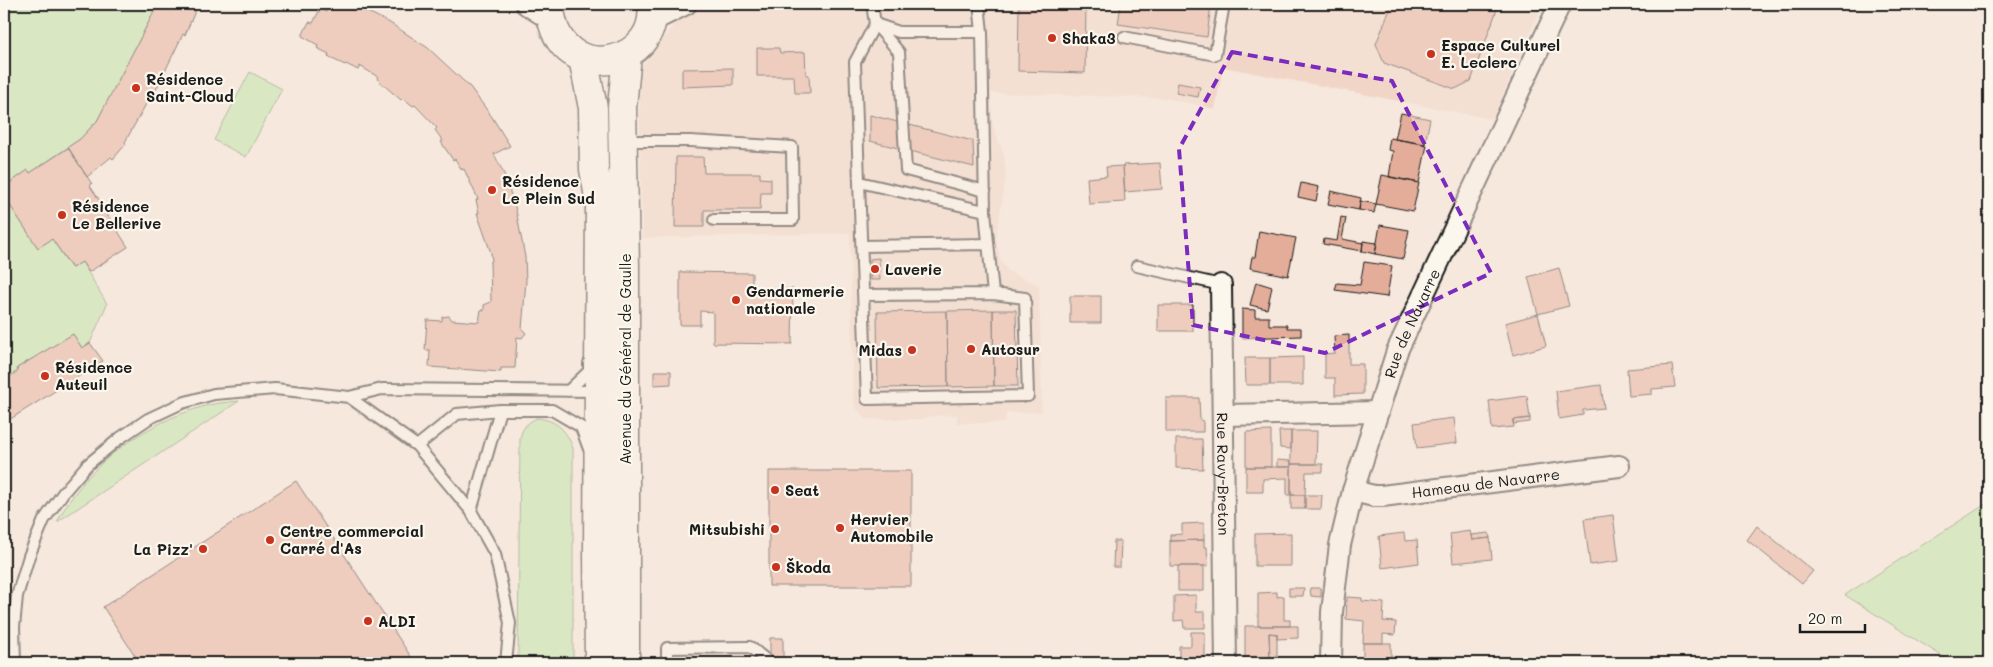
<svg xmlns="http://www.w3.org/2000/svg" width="1993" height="667" font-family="Mali,sans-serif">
<rect width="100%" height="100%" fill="#f6e8dc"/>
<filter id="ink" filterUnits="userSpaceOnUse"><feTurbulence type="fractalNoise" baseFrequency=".02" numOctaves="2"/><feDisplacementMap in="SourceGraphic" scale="10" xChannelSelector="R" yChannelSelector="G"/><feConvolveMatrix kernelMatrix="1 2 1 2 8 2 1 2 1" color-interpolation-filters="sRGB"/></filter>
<g filter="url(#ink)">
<path fill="#f1d6c8" d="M668,4H1543L1492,119L1223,67L1215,109L1166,98L990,93L993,126L1004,156L1006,176L996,239L1001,261L1008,271L1039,285L1042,412L1006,413L1005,423H957V415L931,416L922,419H865L855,406L853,396L850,233L642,238L639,100L642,66L672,27Z"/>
<path fill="#b9e7a5" stroke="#6a8260" d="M4,4H156L154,9L155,10L97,121L80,139L30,173L28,170L4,187Z
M250,72L282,89L246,157L214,140Z
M4,196L38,248L52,239L71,268L82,262L107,304L90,343L82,348L73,334L17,368L18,371L4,380Z
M239,401L57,522C87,464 142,424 205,406C216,403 228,402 239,401Z
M537,418C557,420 566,430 573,448V663H518L520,439C522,428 526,423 537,418Z
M1989,502V663H1953L1845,595Z"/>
<path fill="#e4ad9a" stroke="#1c1c1c" d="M156,4H198L185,35L183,34L153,96L151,95L125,142L126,144L113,159L111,157L87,177L68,147L80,139L97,121L155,10L153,9Z
M330,4H352L390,23L428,48L470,87L492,117L510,146L494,154L504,174L516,210L525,257L526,281L522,329L526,333L522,338L517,337L515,368H501V372L429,367L430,350H425L427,320L442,321V317L449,316L452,320L479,322L481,310L484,311V305L491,302L490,262L492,261L491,253L477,213H479L476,200L478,199L464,169L462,170L455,159L453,160L441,142L443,141L435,130L437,128L415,105L413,106L403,98L401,100L377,79L378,77L360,66L358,70L346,64L345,65L328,57L329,54L317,48L318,45L302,36L309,22L313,23L320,9L326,12Z
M1019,4H1086L1085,73L1018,71Z
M1121,4H1211L1207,37L1118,24Z
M1392,4H1499L1471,81L1455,89L1384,63L1376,44Z
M757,48H779L780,53L805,52L806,75H809L810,93H795L794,76H757Z
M733,68V85L682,87V69Z
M1178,83L1200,87L1198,97L1176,93Z
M1401,113L1430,119L1425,144L1395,139Z
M870,115L973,141L974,167L870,141Z
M1390,138L1427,145L1419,183L1389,177L1393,151L1388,150Z
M68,148L92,184L90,186L104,207L103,208L128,247L89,272L82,262L72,268L52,239L38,248L4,196V187L28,170L30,173Z
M676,157H703L704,173H760V178L771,179V193H761L760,210H704V227H675Z
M1160,163L1162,189L1125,192L1123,165Z
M1123,166L1125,202L1089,204L1087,178L1107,176L1106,167Z
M1382,175L1419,183L1413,211L1376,204Z
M1301,183L1319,187L1316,201L1298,197Z
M1331,191L1361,198L1359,210L1328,204Z
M1360,201L1376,204L1374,213L1359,210Z
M1341,217L1346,218L1342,239L1363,243L1362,251L1323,244L1324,239L1337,241Z
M1380,225L1409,230L1403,259L1375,254Z
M1259,231L1296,238L1288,276L1250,268L1252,257H1255Z
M1363,241L1377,243L1375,254L1362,251Z
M879,258L880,280H871L870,259Z
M1364,262L1392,266L1387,297L1335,290L1337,283L1360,285Z
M1559,268L1569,306L1538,314L1528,277Z
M680,272L752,273V288L793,289L792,344L713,343V312L700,311V325H680Z
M1256,282L1272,287L1267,309L1250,305Z
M1070,296H1101V323H1070Z
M1158,305H1193V331H1158Z
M1242,309L1255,310V317H1269V325H1287V328H1301V336L1242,338Z
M993,310L994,386L948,387L947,311Z
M993,310H1016L1018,386H994Z
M947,311L948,387L878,388L877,312Z
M1538,314L1546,346L1513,355L1505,323Z
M73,334L82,348L90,343L103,361L4,423V380L18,371L17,368Z
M1349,335V364H1363V394L1335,395V378H1325V354L1335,353L1334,336Z
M1303,357V385H1270V358Z
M1245,358H1270V385H1246Z
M1672,365L1675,387L1652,389V394L1629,396L1627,369Z
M654,371H671V384L654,385Z
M1601,385L1604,408L1583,410V415L1559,419L1556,391Z
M1527,396L1530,418L1513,420L1514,427L1492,429L1489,401Z
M1166,398H1199L1200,420L1203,421V432H1166Z
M1454,418L1457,443L1417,448L1414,423Z
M1530,418V422L1513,424V420Z
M1271,431V467H1246V432Z
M1279,431H1291V449L1280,448Z
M1291,431H1317L1316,464H1291Z
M1176,439H1202L1203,469L1176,468Z
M1277,460L1291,461V467H1277Z
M1291,464H1323V472H1306L1305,495H1291Z
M1246,467H1291V495H1287V478L1263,479V492H1246Z
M769,471H911V586H769Z
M296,481L415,663H140L103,607Z
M1291,495H1305V509H1291Z
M1305,495H1322L1321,509H1305Z
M1613,515L1619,561L1590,565L1584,519Z
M1204,523V540L1170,541V535L1182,534V524Z
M1757,526L1813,571L1802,584L1747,540Z
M1470,531L1472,540L1490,538L1492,559L1453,563L1450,534Z
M1291,533V566H1255V534Z
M1404,533L1405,541L1417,540L1419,563L1382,568L1379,536Z
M1489,533L1490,538L1472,540L1471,535Z
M1204,540V547H1207L1208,566H1170V541Z
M1114,541H1121L1120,567H1113Z
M1178,566H1204V591H1178Z
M1289,588H1304L1303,596H1289Z
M1310,588H1321V597L1311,596Z
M1277,592V597L1284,596V620H1290V626H1258V593Z
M1196,595V612H1205V628H1184L1183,620L1174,621V596Z
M1347,597L1362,598V601L1384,603L1383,621L1396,622L1395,635L1383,634V643H1363L1364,621L1346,619Z
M1245,626H1298V638L1277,639V634L1269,633L1270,660H1245Z
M1191,632H1205V660H1179V646H1191Z
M1269,633L1277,634V660H1270Z
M770,638H783V660L770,661Z
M1363,643H1391V663H1363Z
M1179,660H1205V663H1179Z"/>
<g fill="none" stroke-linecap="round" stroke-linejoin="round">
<defs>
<path id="service" d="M872,4L875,24L855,62L859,182L985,211L982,32L979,4
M875,24L899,52L906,170L985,191
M875,24L899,32H982
M1124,37L1215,55L1224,4
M624,141H690L792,147L793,220H714
M859,182L867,399L1028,396L1025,298L993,294L864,295
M985,211L993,294
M862,246L987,244
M1137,266L1221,285
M568,391L589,371V363
M349,397L382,389L597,391
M417,446L457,414L500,410H552L581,427L589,449
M471,511L500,410
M15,663L14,627L17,596L29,556L44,520L63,493L87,465L120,438L148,419L182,403L214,394L275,389L349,397L417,446L471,511L495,554L510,623L506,663
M667,663V648L750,647L770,663"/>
<g id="minor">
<path d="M526,4L551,20"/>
<path d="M652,21L686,4"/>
<path id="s1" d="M1221,285L1226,663"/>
<path d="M1223,415L1378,412"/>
<path id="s2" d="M1353,491L1374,496H1382L1619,466"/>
<path id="s3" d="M1331,663L1332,612L1340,545L1353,491L1397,351L1560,4"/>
</g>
<path id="secondary" d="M551,4C549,13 552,21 555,30C577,84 660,61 652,4
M583,58L593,108L594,169L600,203L598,550L599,663
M625,663V267L622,107L627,55"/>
</defs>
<use href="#service" stroke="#1c1c1c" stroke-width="14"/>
<use href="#minor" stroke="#1c1c1c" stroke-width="24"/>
<use href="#secondary" stroke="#1c1c1c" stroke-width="31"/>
<use href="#service" stroke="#fbf7ec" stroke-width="10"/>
<use href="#minor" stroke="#fbf7ec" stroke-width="20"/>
<use href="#secondary" stroke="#fbf7ec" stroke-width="28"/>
</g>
</g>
<path d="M0 0H1993V667H0ZM1232,52L1392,81L1491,273L1325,353L1193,325L1179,149Z" fill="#f6e8dc" fill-opacity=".55" fill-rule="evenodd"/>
<path fill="none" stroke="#7b2cbf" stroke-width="4" stroke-dasharray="10 6" stroke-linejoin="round" d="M1232,52L1392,81L1491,273L1325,353L1193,325L1179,149Z"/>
<g fill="#c8321e" stroke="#fbf7ec" stroke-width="2">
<circle cx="1052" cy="38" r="5"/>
<circle cx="1431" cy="54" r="5"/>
<circle cx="136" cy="88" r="5"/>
<circle cx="492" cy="190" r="5"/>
<circle cx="62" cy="215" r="5"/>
<circle cx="875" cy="269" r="5"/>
<circle cx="736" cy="300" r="5"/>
<circle cx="971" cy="349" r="5"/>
<circle cx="912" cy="350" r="5"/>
<circle cx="45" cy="376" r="5"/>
<circle cx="775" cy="490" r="5"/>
<circle cx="840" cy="528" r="5"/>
<circle cx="775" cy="529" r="5"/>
<circle cx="270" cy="540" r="5"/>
<circle cx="203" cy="549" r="5"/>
<circle cx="776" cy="567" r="5"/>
<circle cx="368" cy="621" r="5"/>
</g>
<g text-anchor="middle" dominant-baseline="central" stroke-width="4.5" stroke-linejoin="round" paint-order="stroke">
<g font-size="15" font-weight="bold" fill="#1c1c1c" stroke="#fbf7ec" text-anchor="start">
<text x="1062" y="38">Shaka3</text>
<text x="1441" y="45">Espace Culturel<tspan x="1441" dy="17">E. Leclerc</tspan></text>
<text x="146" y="79">Résidence<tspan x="146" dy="17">Saint-Cloud</tspan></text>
<text x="502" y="181">Résidence<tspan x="502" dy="17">Le Plein Sud</tspan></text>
<text x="72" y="206">Résidence<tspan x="72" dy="17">Le Bellerive</tspan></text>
<text x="885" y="269">Laverie</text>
<text x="746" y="291">Gendarmerie<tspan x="746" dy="17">nationale</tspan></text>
<text x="981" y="349">Autosur</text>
<text x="902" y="350" text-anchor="end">Midas</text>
<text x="55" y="367">Résidence<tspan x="55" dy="17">Auteuil</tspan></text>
<text x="785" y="490">Seat</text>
<text x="850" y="519">Hervier<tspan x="850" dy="17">Automobile</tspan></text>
<text x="765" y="529" text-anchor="end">Mitsubishi</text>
<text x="280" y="531">Centre commercial<tspan x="280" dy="17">Carré d'As</tspan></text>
<text x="193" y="549" text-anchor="end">La Pizz'</text>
<text x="786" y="567">Škoda</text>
<text x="378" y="621">ALDI</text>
</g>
<g font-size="15" fill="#1c1c1c" stroke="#fbf7ec">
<text stroke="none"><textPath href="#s3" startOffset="352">Rue de Navarre</textPath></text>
<text transform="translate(625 359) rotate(-90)">Avenue du Général de Gaulle</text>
<text stroke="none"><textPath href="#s1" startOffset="189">Rue Ravy-Breton</textPath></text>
<text stroke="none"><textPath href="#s2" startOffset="134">Hameau de Navarre</textPath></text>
</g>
</g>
<rect width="1993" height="667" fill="none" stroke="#fbf7ec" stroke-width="20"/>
<rect x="10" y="10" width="1973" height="647" fill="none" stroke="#1c1c1c" stroke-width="2" filter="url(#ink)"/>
<path d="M1800 624v8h65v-8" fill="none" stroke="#1c1c1c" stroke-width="2.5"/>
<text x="1808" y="624" font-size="15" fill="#1c1c1c" stroke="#fbf7ec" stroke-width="4" paint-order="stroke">20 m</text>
</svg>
